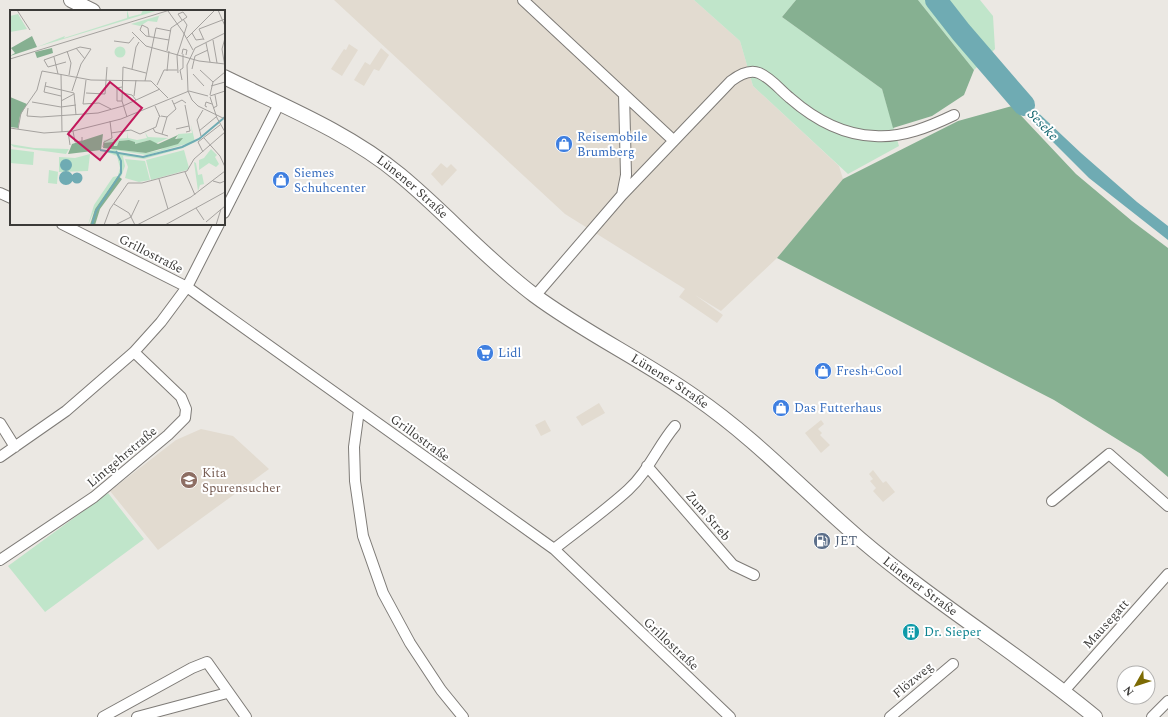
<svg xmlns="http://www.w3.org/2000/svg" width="1168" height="717" font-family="Spectral,serif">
<rect width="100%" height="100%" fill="#ebe8e3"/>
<path fill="#e2dbd0" d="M334,0H694L740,41L753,86L839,166L843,179L777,258L721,311L695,295L723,315L717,323L679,297L685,289L565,214Z
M349,44L358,50L342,76L331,69L344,49L346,50Z
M381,48L389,55L379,71L374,69L364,86L354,80L365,62L370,65Z
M441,163L447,168L451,164L457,170L442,186L431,174Z
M599,403L605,413L582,426L576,417Z
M545,420L551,431L541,436L535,425Z
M821,420L824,424L818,429L822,433L820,435L830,445L821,453L805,433Z
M201,429L233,436L269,469L158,550L110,491L176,440Z
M873,470L883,483L886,481L895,492L883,502L873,491L876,488L870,481L873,479L869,474Z"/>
<path fill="#c0e5ca" d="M694,0H796L782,17L882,89L899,146L848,174L753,86L740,41Z
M918,0H980L993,16L995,49L974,70Z
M108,493L144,539L45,612L8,566Z"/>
<path fill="#86b091" d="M796,0H918L974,70L964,95L932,116L893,128L882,89L782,17Z
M1012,106L1076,174L1132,221L1168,248V477L1141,454L1054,400L777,258L843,179L958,121Z"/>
<path fill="#6fabb3" d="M1010,78L1031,106L1081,153L1137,202L1168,226V240L1089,178L1035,124L1003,85Z"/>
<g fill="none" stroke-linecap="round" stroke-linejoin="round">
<path stroke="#6fabb3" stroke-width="22" d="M936,0L961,32L1024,105"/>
<defs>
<path id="minor" d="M523,0L673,140
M0,193L11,198
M622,195L626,175L624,94
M224,213L279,104
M62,224L187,287L554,549L730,717
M535,296L622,195L731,81C739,75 749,69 759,73C771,78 780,90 790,98C814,119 842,135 875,136C902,138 929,127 954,115
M359,410L354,447L355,481L363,536L383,593L410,643L441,690L463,717
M0,423L15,447
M0,457L66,411L134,352L161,322L187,287L219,224
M647,466L733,565L754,575
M1052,501L1109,454L1168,506
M554,549C578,530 605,511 628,490C648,472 658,446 675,426
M0,560L94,497L168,435L185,418L186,409L181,397L134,352
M1064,691L1168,574
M103,717L192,668L207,662L246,717
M137,717L227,693
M890,717L953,664
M1152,717L1168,701"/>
<g id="secondary">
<path d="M71,0L93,11"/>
<path id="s1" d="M224,77C283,106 348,132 400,175C446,213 486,259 534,295C585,333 643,360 695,397C755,438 805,492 860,539C935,603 1019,654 1095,717"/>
</g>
</defs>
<use href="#minor" stroke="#7e7b77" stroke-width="12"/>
<use href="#secondary" stroke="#7e7b77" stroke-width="16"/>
<use href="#minor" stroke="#fff" stroke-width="10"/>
<use href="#secondary" stroke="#fff" stroke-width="14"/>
</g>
<defs>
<symbol id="shop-disc" viewBox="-11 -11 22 22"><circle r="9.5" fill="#3f7fe0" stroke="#fff"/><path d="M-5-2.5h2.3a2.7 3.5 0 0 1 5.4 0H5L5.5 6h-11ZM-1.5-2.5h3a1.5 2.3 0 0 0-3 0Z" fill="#fff"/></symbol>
<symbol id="supermarket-disc" viewBox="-11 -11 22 22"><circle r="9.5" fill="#3f7fe0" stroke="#fff"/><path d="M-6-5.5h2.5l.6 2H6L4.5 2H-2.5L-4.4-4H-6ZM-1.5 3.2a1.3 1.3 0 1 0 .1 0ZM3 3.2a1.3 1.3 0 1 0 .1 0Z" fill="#fff"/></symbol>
<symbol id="school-disc" viewBox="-11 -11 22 22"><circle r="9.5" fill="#8d6e63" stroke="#fff"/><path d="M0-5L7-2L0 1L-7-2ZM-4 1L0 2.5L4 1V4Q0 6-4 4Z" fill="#fff"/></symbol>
<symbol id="fuel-disc" viewBox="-11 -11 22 22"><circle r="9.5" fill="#5c6f8a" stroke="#fff"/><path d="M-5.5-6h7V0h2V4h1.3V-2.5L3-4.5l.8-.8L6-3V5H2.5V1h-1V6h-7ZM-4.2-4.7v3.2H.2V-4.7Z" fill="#fff"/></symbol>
<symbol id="building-disc" viewBox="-11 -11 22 22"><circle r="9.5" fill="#0f9aa8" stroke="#fff"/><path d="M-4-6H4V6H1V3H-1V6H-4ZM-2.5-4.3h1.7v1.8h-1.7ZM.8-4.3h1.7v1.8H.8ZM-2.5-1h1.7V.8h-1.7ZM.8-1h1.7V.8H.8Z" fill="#fff"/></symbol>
</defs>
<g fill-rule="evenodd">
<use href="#shop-disc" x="554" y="134" width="20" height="20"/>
<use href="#shop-disc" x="271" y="170" width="20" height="20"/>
<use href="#supermarket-disc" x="475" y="343" width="20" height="20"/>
<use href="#shop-disc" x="813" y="361" width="20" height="20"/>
<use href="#shop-disc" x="771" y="398" width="20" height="20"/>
<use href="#school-disc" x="179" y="470" width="20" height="20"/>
<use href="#fuel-disc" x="812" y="531" width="20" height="20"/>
<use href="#building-disc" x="901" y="622" width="20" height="20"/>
</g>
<g text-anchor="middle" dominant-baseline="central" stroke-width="4" stroke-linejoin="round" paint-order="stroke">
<g font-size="13" fill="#366cbe" stroke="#fff" text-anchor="start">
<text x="577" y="137">Reisemobile<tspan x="577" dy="15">Brumberg</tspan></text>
<text x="294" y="173">Siemes<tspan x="294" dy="15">Schuhcenter</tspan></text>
<text x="498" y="353">Lidl</text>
<text x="836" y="371">Fresh+Cool</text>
<text x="794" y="408">Das Futterhaus</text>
</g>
<g font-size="13" fill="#3b3a38" stroke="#fff">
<text stroke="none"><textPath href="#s1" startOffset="219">Lünener Straße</textPath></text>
<text transform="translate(151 254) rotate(27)">Grillostraße</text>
<text stroke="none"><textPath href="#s1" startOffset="543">Lünener Straße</textPath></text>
<text transform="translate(420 438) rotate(36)">Grillostraße</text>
<text transform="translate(122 457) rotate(-40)">Lintgehrstraße</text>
<text transform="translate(708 516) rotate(49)">Zum Streb</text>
<text stroke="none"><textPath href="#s1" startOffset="867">Lünener Straße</textPath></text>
<text transform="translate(1106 624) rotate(-48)">Mausegatt</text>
<text transform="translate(671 644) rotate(43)">Grillostraße</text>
<text transform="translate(913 680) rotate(-40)">Flözweg</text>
</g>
<g font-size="13" fill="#785e54" stroke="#fff" text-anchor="start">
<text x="202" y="473">Kita<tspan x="202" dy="15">Spurensucher</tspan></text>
</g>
<g font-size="13" fill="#4e5e75" stroke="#fff" text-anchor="start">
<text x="835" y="541">JET</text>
</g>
<g font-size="13" fill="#0d838f" stroke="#fff" text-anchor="start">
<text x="924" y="632">Dr. Sieper</text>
</g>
<g font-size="14" font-style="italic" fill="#0c616b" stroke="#fff">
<text transform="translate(1043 125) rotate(46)">Seseke</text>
</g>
</g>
<g transform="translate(10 10)">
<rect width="215" height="215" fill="#ebe8e3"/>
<path d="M117,0L119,7L131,4L133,0H149L27,37L55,26L54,28L117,8ZM158,3L149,6L147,12L138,11L130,16L121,14ZM8,4L17,19L0,22V6ZM104.5 42a5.5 5.5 0 1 1 11 0a5.5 5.5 0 1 1-11 0ZM181,115L185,132L173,138L134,149L113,146L115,156L111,167L108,165L110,158L107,146L94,141L103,139L136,143L150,140L172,128L167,129L168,124L182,123ZM176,134L172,137L137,147L111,143L105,140L137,145ZM117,121L118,128L127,130L137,128L135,122L138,127L158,128L145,134L140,130L125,134V132L119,130L109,131L107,136L93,133L94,130L117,128ZM0,134L24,138L59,139L56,144L4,137ZM0,139L24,142L23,155L0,153ZM201,139L207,145L205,147L209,154L206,157L199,153L189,160V150L194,148ZM174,140L179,158L177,160L141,170L136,150ZM80,144L78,161L48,162L47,174L38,173L39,160L49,162V147L65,148ZM115,149L135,151L140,170L129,172L115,168L118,157ZM184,152L186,153L188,165L192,164L194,174L190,175L188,181ZM108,166L85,199L78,215L84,195L103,167Z" fill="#c0e5ca" fill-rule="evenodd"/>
<path d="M22,26L27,37L0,46L5,43L1,38ZM42,38L43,43L27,48L25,42ZM0,87L17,94L10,106L8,118L0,117ZM93,124L91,140L58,144L62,134ZM168,125L165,129L173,128L168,134L136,143L93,138L94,133L103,132L104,136H107L109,131L119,130L125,132V134L140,130L148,134ZM108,166L112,169L90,199L85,215H80L85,199Z" fill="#86b091"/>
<path d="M50 155a6 6 0 1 1 12 0a6 6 0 1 1-12 0ZM49 168a7 7 0 1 1 14 0a7 7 0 1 1-14 0ZM61.5 168a5.5 5.5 0 1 1 11 0a5.5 5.5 0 1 1-11 0Z" fill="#6fabb3"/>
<path fill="none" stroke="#6fabb3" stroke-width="2" d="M90,140L133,147L172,137L189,129L215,107M82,215L86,201L111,163V151L106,141"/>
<path fill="none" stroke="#a5a29f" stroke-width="1" d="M7,0L20,20M208,0L215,16M158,1L173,22L183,40M189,19L215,9M189,19L194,30M122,22L136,36L189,51L215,54M182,23L186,30L193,29M215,23L185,38L177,55L178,81L182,90L188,96L215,109M139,26L138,18L132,15L130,20L136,26L159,30M177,28L205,0M215,28L212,39L215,57M203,30L207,53M104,31L119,33L124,27M196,33L200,52M66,38L75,49M57,41L61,53L59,65M157,41L161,18L177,7L173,2L168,4L172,10M172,44L173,39L177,40L176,45M44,47L48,64M0,49L160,0M56,52L38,57L34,50L70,37L81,39L71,54L62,81M122,59L126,37L129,32M182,59L185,46L198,40M190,60L203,72M32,61L81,70L141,71L158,88M157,61L159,41M168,63L167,46L177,15L173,9M51,64L52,122M183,64L194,76M76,70L73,94L89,93L101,99M172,70L170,60L173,58V44M135,71L146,18L161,21M36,72L34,82L51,86M147,75L154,60H167M35,76L64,83L66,105M201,76L215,72M179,81L198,86M76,83L95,84L97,57M112,83L122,85L126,90M200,85L203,72L215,62M124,86L126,70M200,86L215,81M200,87L207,108L215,122M51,91L64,84M112,91H107V78L112,77M22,92L51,97L66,95M164,94L172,90L176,93M175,95L180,121L176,122M145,96L150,107L149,105M197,97L195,96L196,92L202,94M18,98L17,106L31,107L88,103L113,96L150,79M203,98L207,96L205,85M151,106L157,107L166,99L162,90M117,107L112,91L113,57L136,63M0,118L34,123L63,121L111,109L179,81M143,118L145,122L158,126M8,119L11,103L27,80L32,61M166,119L179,116M58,121L60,135M63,121L65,132L72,131V127M189,121L206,107M101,123L121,120L130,124L146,117L149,107M152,124L157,107M191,126L187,110L193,100M194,128L210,146L215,157M93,137L94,132L102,128L100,111M193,142L188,132L210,115M175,162L185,185M149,169L158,199M203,171L210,173L215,171M104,194L119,203L125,215M186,198L194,210M196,212L215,196M94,215L100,199L118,173H132L177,161L184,149L215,122M105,215L121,207L129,190M127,215L181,187L215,161M155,215L215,182M206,215L211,199"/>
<path fill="#c2185b" fill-opacity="0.15" stroke="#c2185b" stroke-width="2" d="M100,72L132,98L90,150L58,124Z"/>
<rect width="215" height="215" fill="none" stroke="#3b3a38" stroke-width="2"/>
</g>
<g transform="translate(1136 685) rotate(231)"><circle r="19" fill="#ffffff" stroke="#b1b0af"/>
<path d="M0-3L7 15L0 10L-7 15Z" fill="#7d6b04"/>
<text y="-6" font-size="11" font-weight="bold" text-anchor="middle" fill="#3b3a38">N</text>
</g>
</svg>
